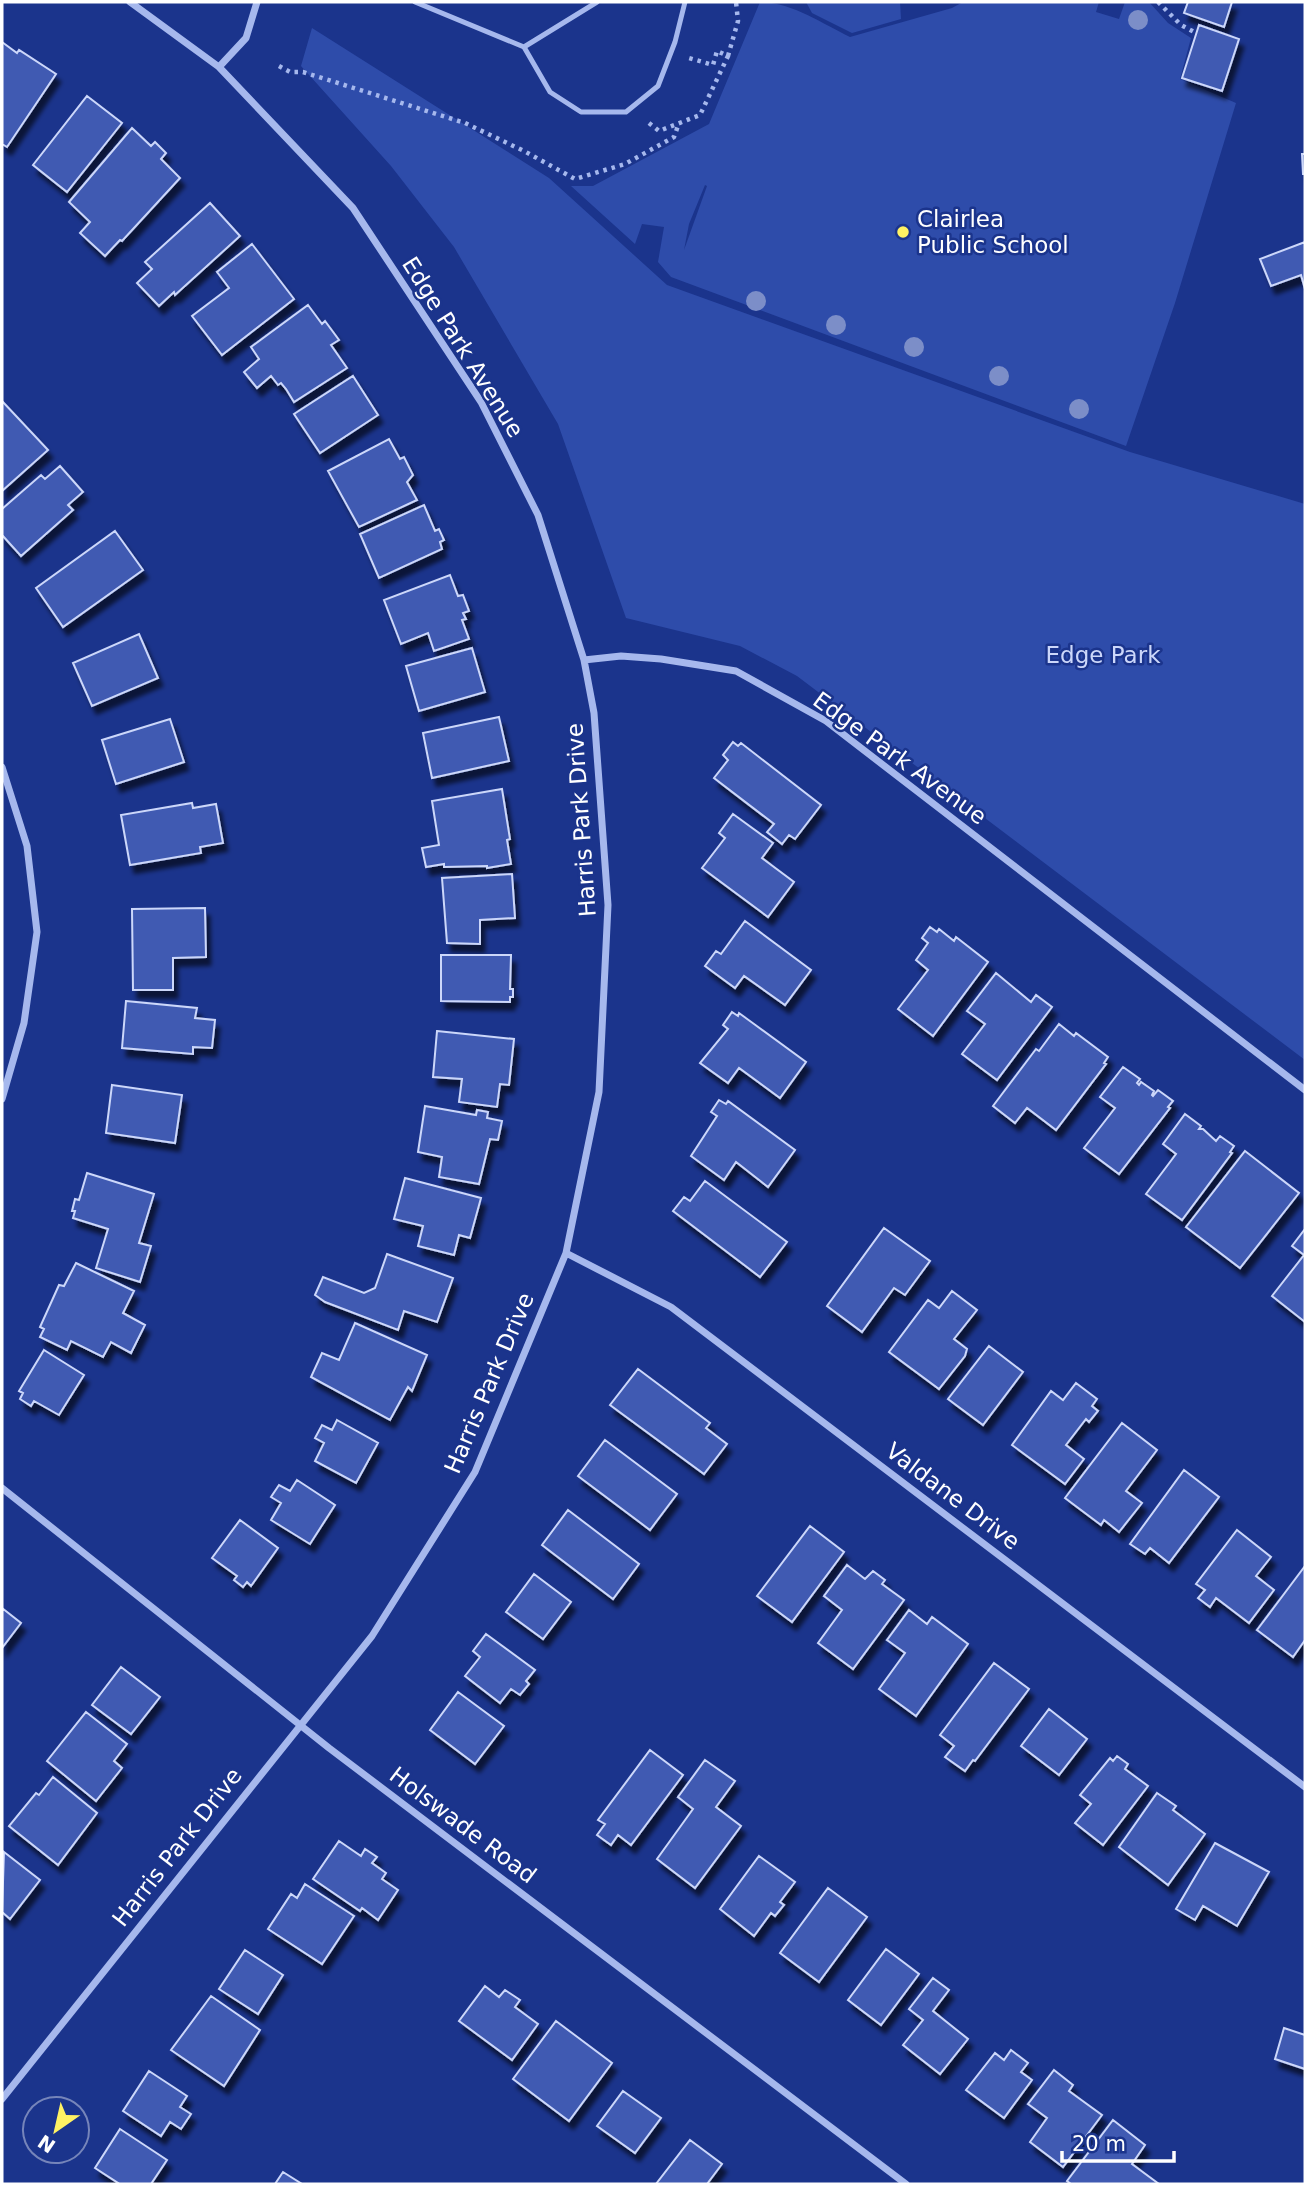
<svg xmlns="http://www.w3.org/2000/svg" width="1307" height="2186" font-family="'DejaVu Sans',sans-serif">
<defs>
<filter id="shadow"><feDropShadow dx="4.5" dy="8" stdDeviation="2" flood-color="#0009"/></filter>
</defs>
<rect width="100%" height="100%" fill="#1b348c"/>
<path fill="#2e4caa" fill-rule="evenodd" d="M760,2C791,2 823,24 850,37L952,8L963,2H1099L1096,12L1119,19L1125,2H1149L1168,23L1191,38L1180,79L1236,103L1175,303L1126,446L671,277L658,262L664,227L642,224L635,244L571,186H593L709,124ZM705,185L707,186L684,250L689,224Z
M806,2H900L901,19L852,33L812,13Z
M312,28L549,178L667,285L1130,452L1305,504V1060L797,676L740,646L626,618L558,424L454,247L391,166L301,66Z"/>
<path fill="#3f5ab2" stroke="#ccd7fa" stroke-width="2" filter="url(#shadow)" d="M1188,2H1232L1224,27L1184,13Z
M1199,25L1239,39L1222,91L1182,78Z
M2,42L17,53L19,50L56,74L7,147L2,144Z
M87,96L122,123L67,192L33,165Z
M132,128L151,146L155,142L166,153L161,159L180,178L122,241L120,240L105,256L80,233L90,222L69,202Z
M1302,154H1305V174H1303Z
M210,203L240,236L175,295L174,292L159,306L137,283L152,269L145,262Z
M1305,242V289L1301,275L1271,286L1260,259Z
M252,244L294,299L222,355L192,316L229,288L217,272Z
M308,305L322,324L325,321L339,340L331,345L347,368L294,402L286,389L281,383L278,385L271,376L257,388L244,372L259,359L251,347Z
M353,376L378,415L320,453L294,414Z
M2,401L48,450L2,491Z
M389,439L400,459L404,457L413,475L407,482L417,500L359,527L328,471Z
M60,466L83,492L68,505L73,510L21,556L2,535V509L41,475L45,479Z
M424,505L435,531L439,529L444,540L440,542L442,549L379,578L360,534Z
M115,531L143,570L63,627L36,588Z
M450,575L458,596L463,595L469,611L463,613L466,619L462,620L469,639L434,651L428,633L401,644L384,600Z
M139,634L158,678L92,706L73,663Z
M472,648L485,692L419,711L406,666Z
M499,717L509,761L432,778L423,733Z
M170,719L184,762L116,784L102,740Z
M733,742L738,746L741,743L821,805L795,839L789,835L782,844L767,832L774,824L714,778L728,760L723,755Z
M502,789L510,839L507,840L511,864L487,868V866L444,867V864L426,867L422,848L439,845L432,801Z
M192,803L193,808L216,804L223,843L200,847L201,853L130,865L121,815Z
M733,814L773,843L762,858L794,882L768,917L702,868L725,838L719,833Z
M512,874L515,918L480,920V944L447,943L442,878Z
M205,908L206,957L173,958V990H133L132,909Z
M745,921L811,970L785,1005L744,976L735,988L705,966L716,951L721,954Z
M930,927L937,932L939,929L954,941L956,937L988,962L933,1036L898,1009L928,970L916,960L928,943L922,938Z
M441,955H511L510,989H513V997H510V1002L441,1001Z
M996,973L1031,1002L1036,995L1052,1007L997,1080L962,1054L985,1024L967,1011Z
M126,1001L197,1008L195,1018L215,1020L212,1048L193,1047V1054L122,1048Z
M732,1012L738,1016L739,1013L806,1062L780,1098L739,1068L728,1083L700,1063L728,1029L723,1025Z
M1059,1024L1074,1036L1076,1033L1108,1057L1104,1063L1106,1064L1056,1130L1027,1108L1015,1123L993,1106L1036,1049L1039,1051Z
M437,1031L514,1039L509,1085L500,1084L497,1107L459,1102L462,1079L433,1077Z
M1123,1067L1140,1079L1137,1083L1139,1085L1141,1082L1154,1091L1152,1095L1153,1096L1158,1090L1173,1101L1168,1107L1170,1108L1119,1174L1084,1148L1115,1108L1100,1097Z
M112,1085L182,1095L175,1143L106,1133Z
M719,1100L726,1104L728,1101L795,1150L768,1187L736,1162L724,1180L691,1156L717,1116L711,1112Z
M425,1106L476,1115L477,1110L488,1112L487,1118L502,1121L498,1140L490,1139L479,1184L439,1177L442,1157L418,1152Z
M1185,1114L1201,1126L1199,1129H1203L1216,1141L1220,1136L1234,1146L1230,1152L1232,1153L1182,1220L1146,1194L1176,1154L1163,1144Z
M1245,1151L1299,1193L1240,1268L1186,1227Z
M87,1173L154,1194L139,1243L151,1246L140,1282L96,1268L108,1229L73,1218L75,1211H72L75,1199L79,1200Z
M405,1178L481,1198L470,1238L459,1235L454,1255L418,1246L423,1226L394,1219Z
M705,1181L787,1242L760,1277L673,1211L684,1197L690,1201Z
M884,1228L930,1261L905,1295L894,1288L862,1332L827,1306Z
M1305,1229V1322L1272,1296L1304,1255L1292,1246Z
M387,1254L453,1278L437,1322L404,1311L398,1330L325,1302L315,1295L323,1277L364,1293L375,1288Z
M76,1263L134,1291L123,1313L145,1325L131,1353L111,1342L103,1357L71,1341L67,1350L40,1337L44,1329L40,1327L59,1285L64,1286Z
M952,1291L977,1310L954,1339L967,1349L965,1356L939,1389L889,1352L928,1300L939,1308Z
M355,1323L427,1355L412,1391L408,1387L390,1420L311,1377L322,1353L339,1360Z
M989,1346L1023,1372L983,1425L948,1399Z
M44,1350L84,1375L59,1415L34,1401L31,1406L20,1399L23,1393L19,1391Z
M638,1369L710,1423L706,1428L727,1444L704,1474L610,1405Z
M1076,1383L1097,1399L1092,1406L1098,1411L1089,1422L1086,1419L1066,1445L1084,1459L1065,1484L1012,1445L1051,1391L1063,1400Z
M337,1420L378,1443L356,1483L315,1461L324,1443L315,1438L322,1425L332,1430Z
M1122,1423L1157,1450L1126,1491L1142,1503L1119,1532L1104,1520L1101,1525L1065,1498Z
M605,1440L677,1494L650,1530L578,1476Z
M1184,1470L1219,1497L1169,1563L1150,1548L1145,1554L1130,1544Z
M297,1480L335,1505L310,1544L271,1520L281,1503L271,1497L279,1485L290,1491Z
M568,1510L639,1564L613,1599L542,1545Z
M240,1520L278,1548L251,1586L247,1582L243,1587L234,1580L237,1576L212,1558Z
M810,1526L844,1552L792,1622L757,1596Z
M1237,1530L1271,1557L1256,1576L1274,1590L1249,1623L1216,1598L1210,1607L1198,1598L1205,1590L1196,1584Z
M847,1565L865,1579L873,1571L885,1580L882,1584L904,1600L853,1669L818,1643L842,1610L824,1596Z
M1305,1566V1640L1293,1657L1257,1630Z
M534,1574L571,1602L543,1639L506,1612Z
M2,1608L21,1623L2,1648Z
M909,1610L927,1624L932,1617L968,1644L916,1716L879,1689L905,1653L887,1640Z
M486,1634L535,1670L526,1681L529,1684L520,1695L511,1689L500,1703L465,1676L480,1657L473,1651Z
M994,1663L1029,1689L975,1761L973,1760L965,1771L945,1757L954,1746L940,1735Z
M121,1667L160,1697L131,1734L92,1705Z
M458,1692L504,1726L475,1764L430,1730Z
M1049,1709L1087,1739L1059,1775L1021,1746Z
M86,1712L127,1744L114,1761L122,1768L96,1801L47,1761Z
M650,1750L683,1775L631,1845L618,1835L611,1845L597,1835L605,1824L598,1820Z
M1117,1756L1128,1764L1125,1769L1148,1786L1103,1845L1075,1823L1091,1804L1080,1795L1110,1758L1113,1761Z
M705,1760L735,1781L716,1807L741,1826L695,1888L657,1859L693,1809L678,1797Z
M53,1777L97,1813L58,1865L9,1826L36,1793L39,1795Z
M1157,1793L1176,1806L1173,1810L1205,1834L1168,1885L1119,1847Z
M339,1841L361,1856L365,1849L377,1857L372,1863L386,1873L382,1879L398,1890L378,1920L362,1908L360,1911L313,1879Z
M1215,1843L1269,1872L1237,1926L1203,1906L1195,1920L1176,1909Z
M4,1852L40,1880L10,1919L2,1912Z
M759,1856L795,1882L780,1902L784,1905L775,1916L771,1913L754,1936L720,1909Z
M305,1884L354,1916L322,1964L268,1929L291,1894L297,1898Z
M828,1888L867,1917L819,1982L780,1953Z
M886,1949L919,1974L881,2025L848,2000Z
M245,1950L283,1975L258,2014L219,1989Z
M933,1978L949,1990L933,2011L968,2039L940,2074L903,2045L923,2020L909,2009Z
M485,1986L499,1997L505,1990L520,2000L515,2007L538,2024L512,2060L459,2021Z
M211,1996L260,2030L224,2086L171,2050Z
M556,2021L612,2063L569,2121L513,2079Z
M1284,2028L1305,2035V2069L1275,2059Z
M1011,2050L1028,2063L1021,2072L1032,2080L1004,2118L966,2090L995,2053L1004,2060Z
M1054,2070L1073,2085L1069,2091L1102,2115L1063,2167L1030,2142L1047,2118L1028,2104Z
M149,2071L187,2096L180,2107L191,2114L181,2129L170,2122L161,2136L123,2111Z
M623,2091L661,2118L635,2153L597,2126Z
M1113,2120L1145,2145L1132,2164L1159,2184H1071L1067,2181Z
M120,2129L167,2160L151,2184H117L118,2183L95,2168Z
M690,2140L722,2164L707,2184H656Z
M283,2172L302,2184H275Z"/>
<g fill="none" stroke-linecap="round" stroke-linejoin="round">
<path stroke="#a6b8ed" stroke-width="4.5" stroke-dasharray="3.5 5" stroke-linecap="butt" d="M1158,2L1181,25L1196,33
M728,56L738,21L736,2
M279,66L290,72H303L465,123L524,151L575,179L625,164L674,137L679,123
M649,123L659,131L700,115L728,56L717,51L713,65L689,58"/>
<path stroke="#a6b8ed" stroke-width="5" d="M415,2L524,47L550,92L581,112H626L658,86L675,42L685,2
M524,47L597,2"/>
<path stroke="#a6b8ed" stroke-width="7" d="M219,67L246,38L257,2
M584,660L621,656L661,659L736,671L826,721L1305,1090
M2,767L27,846L37,932L24,1023L2,1099
M566,1253L671,1307L1305,1787
M2,1488L329,1748L906,2184
M2,2099L372,1636L475,1472L566,1253L599,1092L608,905L594,713L584,660L538,515L481,402L353,208L219,67L130,2"/>
</g>
<g fill="#7c8ec8">
<circle cx="1138" cy="20" r="10"/>
<circle cx="756" cy="301" r="10"/>
<circle cx="836" cy="325" r="10"/>
<circle cx="914" cy="347" r="10"/>
<circle cx="999" cy="376" r="10"/>
<circle cx="1079" cy="409" r="10"/>
</g>
<circle fill="#fff263" stroke="#1b348c" stroke-width="2.5" cx="903" cy="232" r="7"/>
<g text-anchor="middle" dominant-baseline="central" stroke-width="5" stroke-linejoin="round" paint-order="stroke">
<g font-size="23" fill="#fff" stroke="#1b348c" text-anchor="start">
<text x="917" y="219">Clairlea<tspan x="917" dy="26">Public School</tspan></text>
</g>
<g font-size="23" fill="#fff" stroke="#1b348c">
<text transform="translate(463 347) rotate(58)">Edge Park Avenue</text>
<text transform="translate(900 758) rotate(36)">Edge Park Avenue</text>
<text transform="translate(581 820) rotate(-94)">Harris Park Drive</text>
<text transform="translate(489 1383) rotate(-67)">Harris Park Drive</text>
<text transform="translate(953 1496) rotate(37)">Valdane Drive</text>
<text transform="translate(463 1825) rotate(37)">Holswade Road</text>
<text transform="translate(177 1847) rotate(-52)">Harris Park Drive</text>
</g>
<g font-size="23" fill="#ccd7fa" stroke="#1b348c">
<text x="1103" y="655">Edge Park</text>
</g>
</g>
<rect width="1307" height="2186" fill="none" stroke="#ffffff" stroke-width="7"/>
<g transform="translate(56 2130) rotate(214)"><circle r="33" fill="#1b348c" stroke="#7685ba" stroke-width="2"/>
<path d="M0-5L12 26L0 18L-12 26Z" fill="#fff263"/>
<text y="-10" font-size="19" font-weight="bold" text-anchor="middle" fill="#ffffff">N</text>
</g>
<path d="M1062 2151v10h112v-10" fill="none" stroke="#ffffff" stroke-width="3.5"/>
<text x="1072" y="2151" font-size="21" fill="#ffffff" stroke="#1b348c" stroke-width="5" paint-order="stroke">20 m</text>
</svg>
